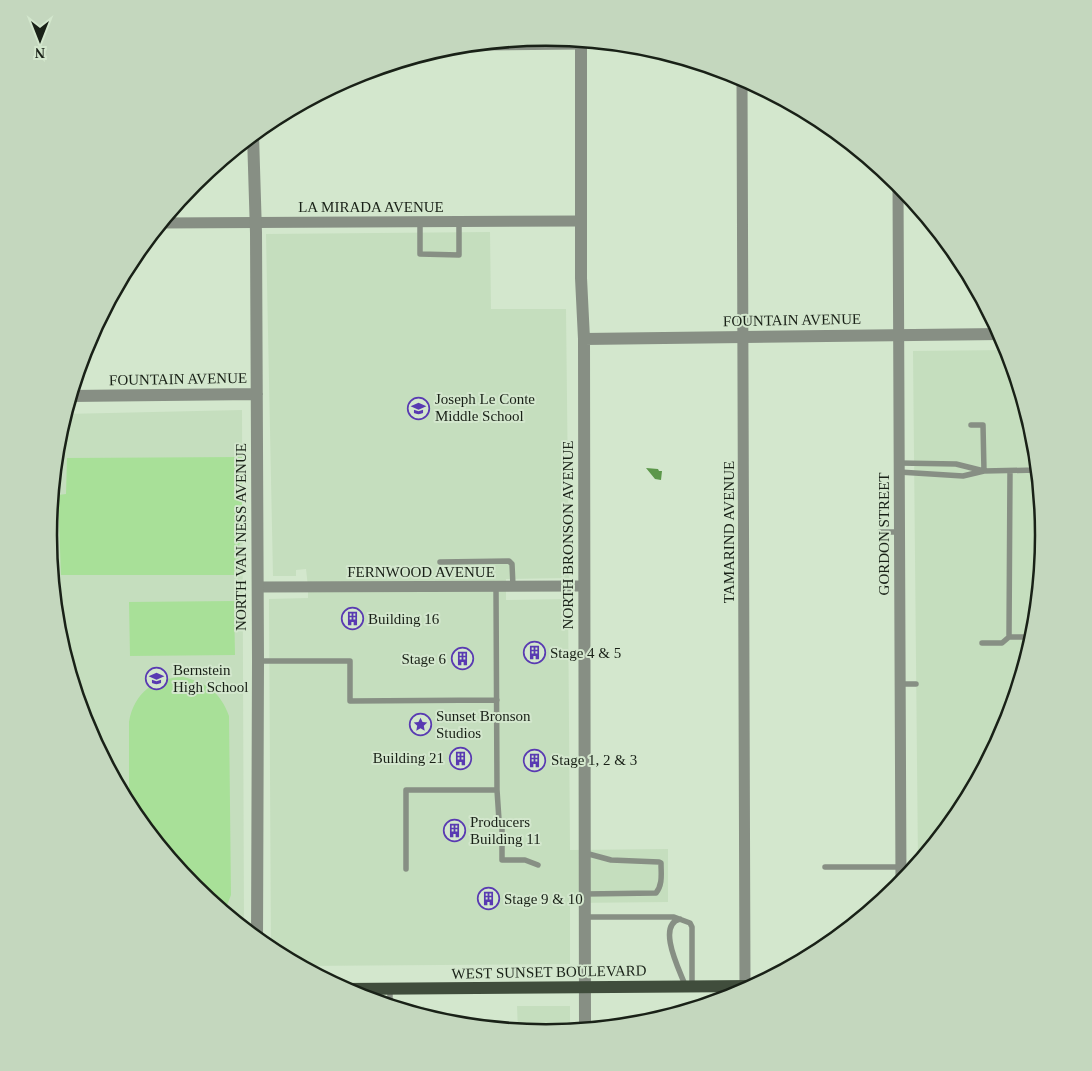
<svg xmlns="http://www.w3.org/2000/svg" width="1092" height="1071" font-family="'Times New Roman',serif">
<rect width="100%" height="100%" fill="#d3e7cd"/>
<path fill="#c5debe" d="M490,232L491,309H566L569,578L506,579V600L568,599L570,850L668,849V902L570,903V964L300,966L271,951L269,599L308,598V587L306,569L296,570V576H273L266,234Z
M1008,350L1034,439L1044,536L1034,633L1006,726L960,812L918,864L913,351Z
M242,410L244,929L194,887L132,812L86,726L58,632L48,535L58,438L65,414Z
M389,1006H424V1016Z
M517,1006H570V1031L546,1033L518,1031Z"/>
<path fill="#a8e098" d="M242,457V540L238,547L239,575H61L58,495L66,494L67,458Z
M234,601L235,655L130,656L129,602Z
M183,677C206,682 221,693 229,716L231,895L224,913L194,887L129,807V722C134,693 154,678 183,677Z"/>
<path fill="#5c974a" d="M646,468L658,469L659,471H662L661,480L655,479Z"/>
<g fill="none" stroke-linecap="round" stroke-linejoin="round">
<path stroke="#878f84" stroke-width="5.5" d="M420,222V254L459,255V222
M971,425H983L984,471
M899,463L956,464L984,471
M1010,471L1009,637H1033
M899,472L963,476L984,471L1038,470
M880,532H900
M440,562L509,561L512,564L513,586
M496,587L497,790
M982,643H1002L1009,637
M258,661H350V701L497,700
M900,684H916
M585,853L611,860L659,862L661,863C661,874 663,884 656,893L585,894
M825,867H901
M406,869V790H497L499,820L502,826V860H525L538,865
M585,917H674L690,923L692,927V987
M680,919C656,925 680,971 685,985
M390,990V1006"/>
<path stroke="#878f84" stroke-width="11" d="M474,45L581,44
M742,78L745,986
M898,183L901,884
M161,223L581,221
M258,587L584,586"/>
<path stroke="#878f84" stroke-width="12" d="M581,41V278L584,339L585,1030
M253,135L256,233L258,661L257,940
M584,339L1000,334
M70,396L257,394"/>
<path stroke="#404d3c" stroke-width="12" d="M344,989L754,986"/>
</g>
<defs>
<symbol id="school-ring" viewBox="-11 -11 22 22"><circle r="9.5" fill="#d3e7cd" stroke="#593ab2" stroke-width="1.5"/><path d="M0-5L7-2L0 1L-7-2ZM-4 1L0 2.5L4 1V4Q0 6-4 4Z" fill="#593ab2"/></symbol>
<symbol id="building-ring" viewBox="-11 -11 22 22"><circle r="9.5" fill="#d3e7cd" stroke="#593ab2" stroke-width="1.5"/><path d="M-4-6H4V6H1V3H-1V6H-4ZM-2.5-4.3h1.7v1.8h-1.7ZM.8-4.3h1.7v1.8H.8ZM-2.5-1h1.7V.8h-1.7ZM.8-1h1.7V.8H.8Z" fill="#593ab2"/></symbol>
<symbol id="sight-ring" viewBox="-11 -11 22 22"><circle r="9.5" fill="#d3e7cd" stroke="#593ab2" stroke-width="1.5"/><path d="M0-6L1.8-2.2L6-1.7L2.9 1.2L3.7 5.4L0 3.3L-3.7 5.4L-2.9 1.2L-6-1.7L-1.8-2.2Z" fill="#593ab2"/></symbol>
</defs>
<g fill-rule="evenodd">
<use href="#school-ring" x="406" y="396" width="25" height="25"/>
<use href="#building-ring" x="340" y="606" width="25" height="25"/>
<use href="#building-ring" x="522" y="640" width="25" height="25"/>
<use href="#building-ring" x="450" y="646" width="25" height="25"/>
<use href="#school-ring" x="144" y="666" width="25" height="25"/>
<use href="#sight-ring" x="408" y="712" width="25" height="25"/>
<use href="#building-ring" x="448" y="746" width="25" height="25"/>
<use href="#building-ring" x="522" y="748" width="25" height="25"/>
<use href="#building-ring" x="442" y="818" width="25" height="25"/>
<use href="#building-ring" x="476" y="886" width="25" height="25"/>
</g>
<g text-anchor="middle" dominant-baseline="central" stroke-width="4" stroke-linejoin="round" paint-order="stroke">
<g font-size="15" fill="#192117" stroke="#d3e7cd">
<text x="371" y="207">LA MIRADA AVENUE</text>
<text transform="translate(792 320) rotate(-1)">FOUNTAIN AVENUE</text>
<text transform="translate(178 379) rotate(-1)">FOUNTAIN AVENUE</text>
<text transform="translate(729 532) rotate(-90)">TAMARIND AVENUE</text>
<text transform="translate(884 534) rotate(-90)">GORDON STREET</text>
<text transform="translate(568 535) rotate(-90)">NORTH BRONSON AVENUE</text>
<text transform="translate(241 537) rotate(-90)">NORTH VAN NESS AVENUE</text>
<text x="421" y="572">FERNWOOD AVENUE</text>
<text transform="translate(549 972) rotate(-1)">WEST SUNSET BOULEVARD</text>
</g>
<g font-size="15" fill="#192117" stroke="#d3e7cd" text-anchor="start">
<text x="435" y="399">Joseph Le Conte<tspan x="435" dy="17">Middle School</tspan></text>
<text x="368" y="619">Building 16</text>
<text x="550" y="653">Stage 4 &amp; 5</text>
<text x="446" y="659" text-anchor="end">Stage 6</text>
<text x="173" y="670">Bernstein<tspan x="173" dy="17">High School</tspan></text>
<text x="436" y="716">Sunset Bronson<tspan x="436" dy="17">Studios</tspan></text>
<text x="444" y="758" text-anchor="end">Building 21</text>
<text x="551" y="760">Stage 1, 2 &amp; 3</text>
<text x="470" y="822">Producers<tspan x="470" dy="17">Building 11</tspan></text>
<text x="504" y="899">Stage 9 &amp; 10</text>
</g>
</g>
<path d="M0 0H1092V1071H0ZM57 535a489 489 0 1 1 978 0a489 489 0 1 1-978 0Z" fill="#c4d7be" fill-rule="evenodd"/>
<path fill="none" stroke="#192117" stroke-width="2.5" d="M57 535a489 489 0 1 1 978 0a489 489 0 1 1-978 0Z"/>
<g transform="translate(40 40) rotate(180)" stroke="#d3e7cd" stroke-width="4" paint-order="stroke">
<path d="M0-4L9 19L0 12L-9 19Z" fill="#192117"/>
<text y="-8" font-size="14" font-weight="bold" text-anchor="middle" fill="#192117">N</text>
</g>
</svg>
